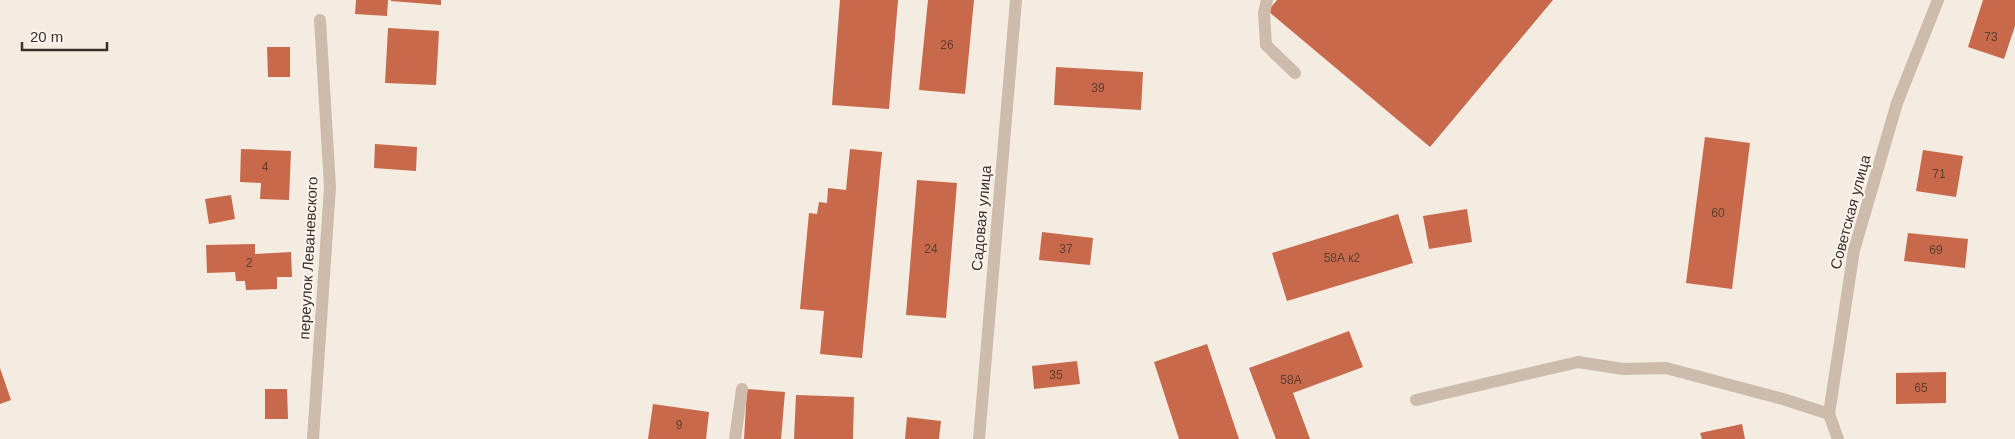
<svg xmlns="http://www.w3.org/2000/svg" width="2015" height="439" font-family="Helvetica,sans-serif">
<rect width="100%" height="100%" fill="#f4ebe1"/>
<path fill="#c8694b" d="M356,0H388L387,16L355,14Z
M391,0H441V5L391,1Z
M840,0H898L889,109L832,105Z
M928,0H974L965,94L919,90Z
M1277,0H1553L1430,147L1268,11Z
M1983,0H2015V26L2004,59L1968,47Z
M388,28L439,31L436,85L385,83Z
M267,47H290V77H268Z
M1056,67L1143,72L1141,110L1054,105Z
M1705,137L1750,143L1732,289L1686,283Z
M375,144L417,147L416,171L374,168Z
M241,149L291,151L289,200L260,199L261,183L240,182Z
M850,149L882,152L862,358L820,354L824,311L800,309L809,213L817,214L819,202L827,203L828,188L846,190Z
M1923,150L1963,156L1956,197L1916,191Z
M917,180L957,183L946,318L906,315Z
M231,195L235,219L209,224L205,199Z
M1467,209L1472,242L1429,249L1423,216Z
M1398,214L1413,263L1287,301L1272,253Z
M1042,232L1093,238L1090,265L1039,260Z
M1908,233L1968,239L1965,268L1904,261Z
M255,244V254L291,252L292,277H277V289L246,290L245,281H236L235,272L207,273L206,245Z
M1349,331L1363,367L1293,393L1310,439H1276L1249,368Z
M1207,344L1239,439H1179L1154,362Z
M1077,361L1080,384L1034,389L1032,366Z
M0,368L11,400L0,404Z
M1946,372V403L1896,404V373Z
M265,389H287L288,419H265Z
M747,389L785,392L781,439H744Z
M796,395L854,397L853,439H794Z
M653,404L709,412L706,439H648Z
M907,417L941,421L939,439H905Z
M1742,424L1745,439H1702L1700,433Z"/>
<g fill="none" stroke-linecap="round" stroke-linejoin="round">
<path stroke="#cdbbac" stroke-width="12" d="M1267,0L1264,13L1266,45L1295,73
M1416,400L1578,362L1623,369L1666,368L1783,399L1829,414
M313,439L330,187L320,20
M735,439L742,389
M979,439L1016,0
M1838,439L1829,414L1854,250L1897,103L1938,0"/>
</g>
<g text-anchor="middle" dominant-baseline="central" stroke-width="4" stroke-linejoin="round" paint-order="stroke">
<g font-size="12" fill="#5e3e33">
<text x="1991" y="37">73</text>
<text x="947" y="45">26</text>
<text x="1098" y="88">39</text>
<text x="265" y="167">4</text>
<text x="1939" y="174">71</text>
<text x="1718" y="213">60</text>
<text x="931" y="249">24</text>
<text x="1066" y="249">37</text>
<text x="1936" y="250">69</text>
<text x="1342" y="258">58А к2</text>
<text x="249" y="263">2</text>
<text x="1056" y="375">35</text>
<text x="1291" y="380">58А</text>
<text x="1921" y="388">65</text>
<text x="679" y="425">9</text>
</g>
<g font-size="15" fill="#3b302b" stroke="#fbf5ee">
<text transform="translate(1850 212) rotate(-75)">Советская улица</text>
<text transform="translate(981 218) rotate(-85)">Садовая улица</text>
<text transform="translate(308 258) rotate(-87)">переулок Леваневского</text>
</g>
</g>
<path d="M22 42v8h85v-8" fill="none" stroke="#3b302b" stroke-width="2.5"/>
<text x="30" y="42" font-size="15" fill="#3b302b" stroke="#fbf5ee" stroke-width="4" paint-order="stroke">20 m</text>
</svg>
